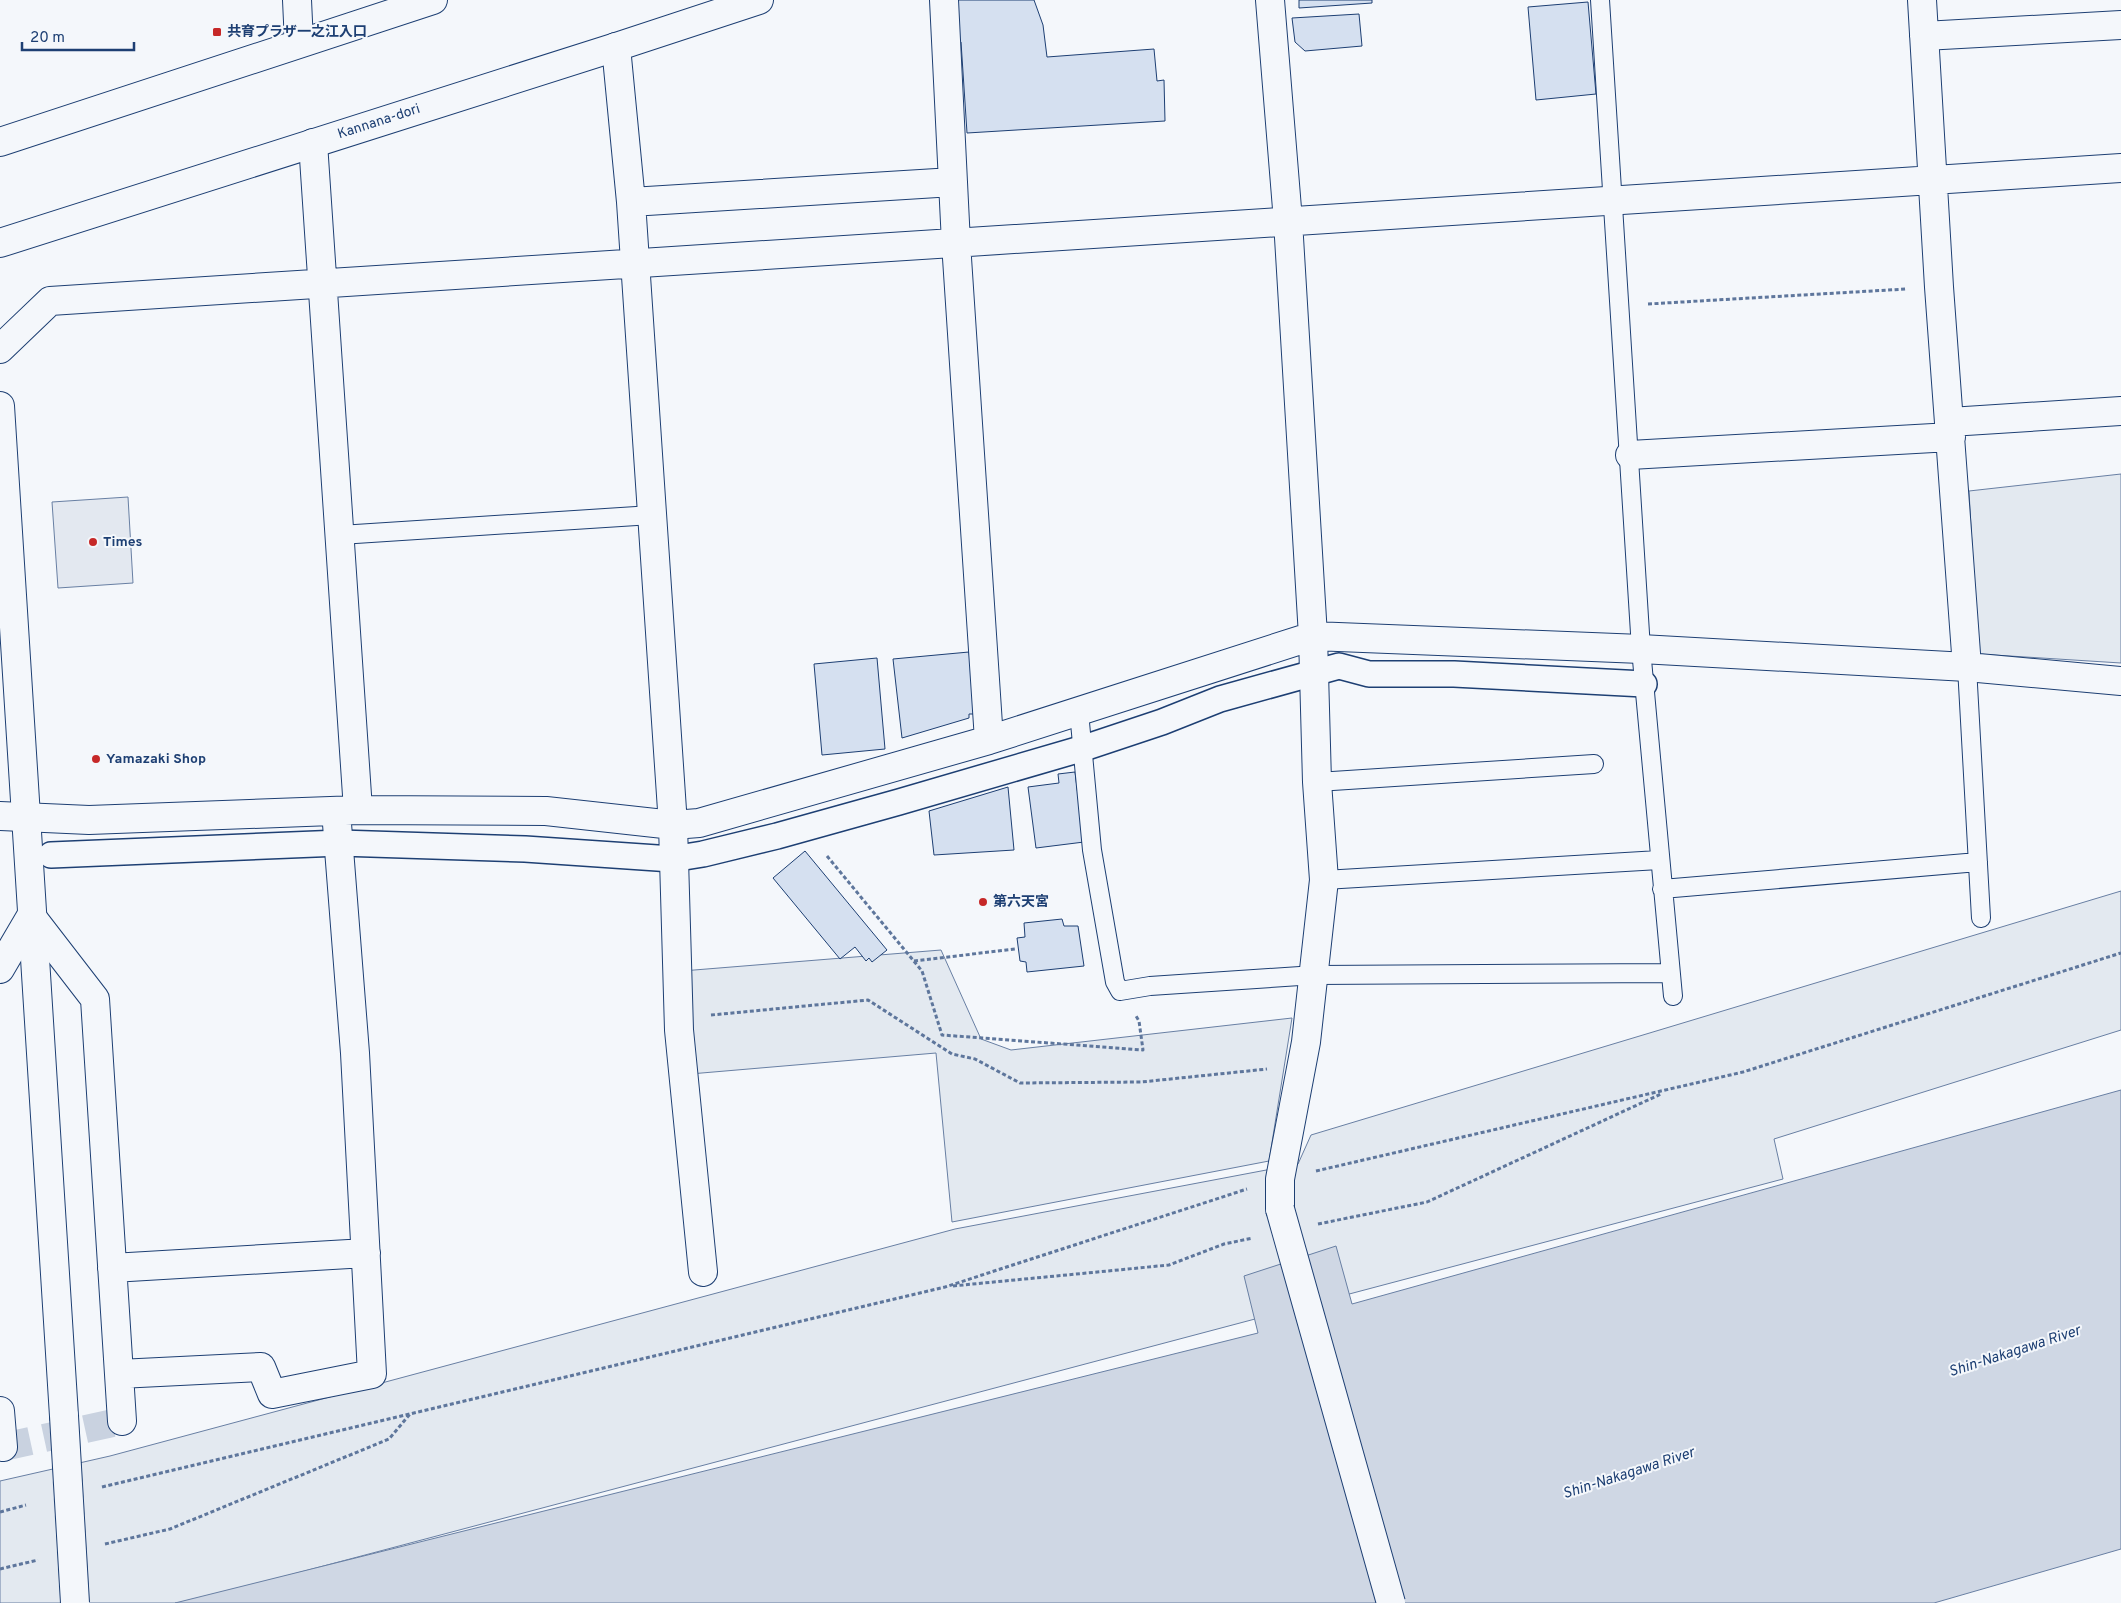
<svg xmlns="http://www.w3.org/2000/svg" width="2121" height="1603" font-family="Overpass,'Noto Sans JP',sans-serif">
<rect width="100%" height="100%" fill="#f4f7fb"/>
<path fill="#e3e9f0" stroke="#687fa3" d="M2121,474V663L1978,654L1969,491Z
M2121,891V1030L1774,1139L1783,1179L184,1603H0V1481L110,1456L955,1229L1298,1164L1311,1135Z
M941,950L981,1039L1011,1050L1292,1018L1269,1161L952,1222L936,1053L690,1074L682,971Z"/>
<path fill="#e3e8f0" stroke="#687fa3" d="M128,497L133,583L58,588L52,502Z"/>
<path fill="#cfd7e4" stroke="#687fa3" d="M2121,1090V1549L1934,1603H175L1258,1333L1244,1276L1336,1246L1352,1304Z"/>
<path fill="#d5e0f0" stroke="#1d3f73" d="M953,0H1034L1043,25L1047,57L1154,49L1157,81L1164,80L1165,121L967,133L961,42L954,43Z
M1299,0H1372V3L1299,8Z
M1588,2L1596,94L1536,100L1528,7Z
M1359,14L1362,46L1305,51L1295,42L1292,18Z
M969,652L977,714H969V718L902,738L893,659Z
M877,658L885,749L822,755L814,664Z
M1075,772L1084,842L1036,848L1028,787L1059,783L1058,774Z
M1008,787L1014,850L934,855L929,811Z
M805,851L887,950L872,962L869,958L866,961L855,947L840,959L773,878Z
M1062,919L1064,926H1078L1084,966L1027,972L1026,962L1020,961L1017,938L1025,937L1024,923Z"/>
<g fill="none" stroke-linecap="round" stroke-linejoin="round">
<path stroke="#c9d2e0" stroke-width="28" stroke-dasharray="28 14" stroke-linecap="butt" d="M3,1447L122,1421"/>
<defs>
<path id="service" d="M1600,0L1641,649L1673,996
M340,535L652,515
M1967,667L1981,918
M1079,712L1092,850L1115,982L1120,991L1150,986L1315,975L1670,973
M1317,782L1594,764
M1324,880L1659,860
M1662,889L1978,862"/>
<path id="pedestrian" d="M51,855L340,843L525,849L672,859L703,854L777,836L899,802L1084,748L1162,722L1220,699L1339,666L1369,674H1454L1644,684"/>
<path id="minor" d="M297,0L299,43
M944,0L956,243L989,740
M1270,0L1288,221L1313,636L1317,782L1324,880L1306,1042L1280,1179V1209
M1922,0L1939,287L1967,667
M1924,36L2121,25
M616,47L631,202L673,825L679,1030L703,1272
M313,143L358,810
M631,202L953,182
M0,349L50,301L2121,168
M1950,422L2121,411
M1630,455L1951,437
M0,816L89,820L358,810L546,811L673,825L699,823L989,740L1313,636L1641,649L1967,667L2121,681
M0,969L31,916L95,999L122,1421
M112,1268L366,1253
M119,1374L261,1367L272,1394L372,1374L355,1053L336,811
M0,1411L3,1447"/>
<path id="tertiary" d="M0,406L64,1416"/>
<path id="primary" d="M0,142L433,0
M0,243L616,47L759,0"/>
</defs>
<use href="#service" stroke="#1d3f73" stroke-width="20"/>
<use href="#pedestrian" stroke="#1d3f73" stroke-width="28"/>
<use href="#minor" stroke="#1d3f73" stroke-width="30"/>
<use href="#tertiary" stroke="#1d3f73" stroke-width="30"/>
<use href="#primary" stroke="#1d3f73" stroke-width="30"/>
<path stroke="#5e769c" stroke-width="3" stroke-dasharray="4 2.5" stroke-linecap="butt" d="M1648,304L1906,289
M827,856L922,971L942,1035L1143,1050L1139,1021L1136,1016
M914,961L1015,949
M711,1015L868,1000L952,1054L975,1059L1020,1083L1141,1082L1267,1069
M1316,1171L1743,1072L2121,953
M1318,1224L1427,1202L1661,1094
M953,1286L1169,1265L1224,1244L1253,1238
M102,1487L945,1287L1247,1189
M0,1512L26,1505
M105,1544L170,1529L389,1439L410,1414
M0,1569L38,1560"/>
<use href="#service" stroke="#f4f7fb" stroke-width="18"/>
<use href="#pedestrian" stroke="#f4f7fb" stroke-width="25"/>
<use href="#minor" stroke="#f4f7fb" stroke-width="28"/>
<use href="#tertiary" stroke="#f4f7fb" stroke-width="28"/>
<use href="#primary" stroke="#f4f7fb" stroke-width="28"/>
<defs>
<path id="minor-bridge" d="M1280,1209L1391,1603"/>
<path id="tertiary-bridge" d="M64,1416L75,1603"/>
</defs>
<use href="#minor-bridge" stroke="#1d3f73" stroke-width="30" stroke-linecap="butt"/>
<use href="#tertiary-bridge" stroke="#1d3f73" stroke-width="30" stroke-linecap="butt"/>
<use href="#minor-bridge" stroke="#f4f7fb" stroke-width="28"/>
<use href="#tertiary-bridge" stroke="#f4f7fb" stroke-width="28"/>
</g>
<g fill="#c62828" stroke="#f4f7fb" stroke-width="2">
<rect x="212" y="27" width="10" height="10" rx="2.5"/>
<circle cx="93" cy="542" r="5"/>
<circle cx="96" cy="759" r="5"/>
<circle cx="983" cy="902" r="5"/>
</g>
<g text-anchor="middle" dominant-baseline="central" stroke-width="4" stroke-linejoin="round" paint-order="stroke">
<g font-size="14" font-weight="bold" fill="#1d3f73" stroke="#f4f7fb" text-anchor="start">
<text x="227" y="32">共育プラザ一之江入口</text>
<text x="103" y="542">Times</text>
<text x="106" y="759">Yamazaki Shop</text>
<text x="993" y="902">第六天宮</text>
</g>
<g font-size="14" fill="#1d3f73" stroke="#f4f7fb">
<text transform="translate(379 122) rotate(-18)">Kannana-dori</text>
</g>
<g font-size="15" font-style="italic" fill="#1d3f73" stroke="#f4f7fb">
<text transform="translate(2015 1352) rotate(-18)">Shin-Nakagawa River</text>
<text transform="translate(1629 1474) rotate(-18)">Shin-Nakagawa River</text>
</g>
</g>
<path d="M22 42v8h112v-8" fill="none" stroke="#1d3f73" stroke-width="2.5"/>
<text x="30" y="42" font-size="15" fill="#1d3f73" stroke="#f4f7fb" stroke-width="4" paint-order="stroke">20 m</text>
</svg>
